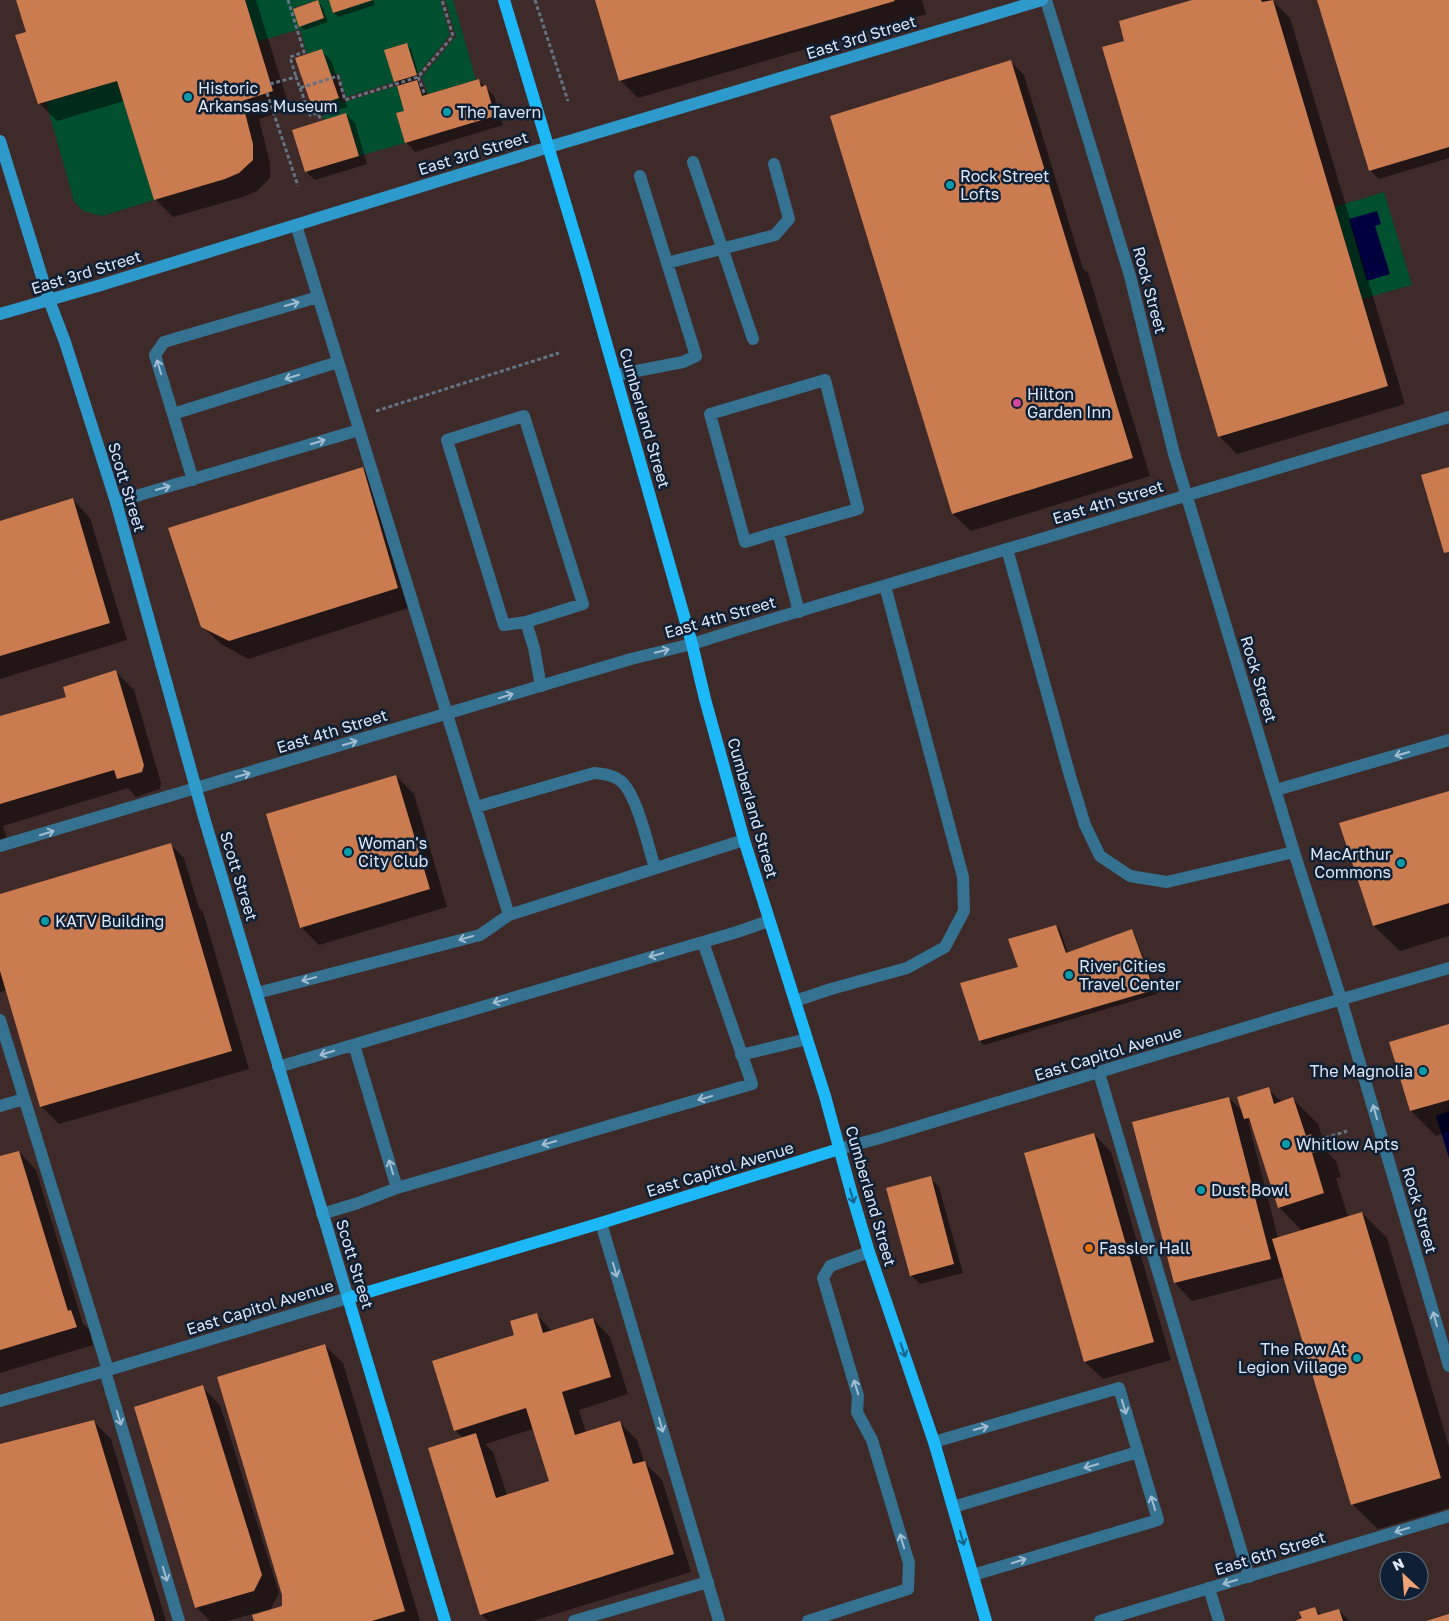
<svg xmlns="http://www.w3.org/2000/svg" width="1449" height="1621" font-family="'Golos Text',sans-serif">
<rect width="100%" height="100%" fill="#19293e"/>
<path fill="#3e2a28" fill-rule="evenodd" d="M0,0H1449V1621H0ZM1389,1561H1419V1591H1389Z"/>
<path fill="#004f2f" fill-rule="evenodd" d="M245,0H329L333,13L371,0H440L450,35L417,75L407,43L384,50L394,82L346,97L339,73L331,76L322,49L307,54L300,29L257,42ZM318,0L324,18L299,26L293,8Z
M445,0H453L476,80L428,94L422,77L456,36Z
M117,81L154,200L102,216L83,211L74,201L46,102Z
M397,86L404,111L396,113L405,143L359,156L346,113L324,120L321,110L313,112L312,107L339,98L341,103Z
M1384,192L1412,285L1362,299L1335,207Z"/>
<path fill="#00003e" d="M1377,211L1381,224L1375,226L1390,274L1367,281L1349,219Z
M1449,1111V1158L1436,1116Z"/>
<path fill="#0007" fill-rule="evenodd" d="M17,0H256L290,109L259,119L270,163V178L257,191L243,197L173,217L155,199L124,101L57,121L39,103L27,33Z
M330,0H373L375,5L338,17L334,13Z
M596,0H922L926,14L638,98L620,80Z
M1197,0H1272L1290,18L1405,404L1237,454L1219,436L1126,42Z
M1318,0H1449V158L1379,179L1370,170Z
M318,2L322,6L328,22L304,30L300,26Z
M406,45L411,49L420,80L416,81L426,90L427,96L478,80L494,96L503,125L415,152L407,143L398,114L406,111L400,86L395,81Z
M322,51L331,60L347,107L322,115L313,106Z
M1011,62L1024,75L1083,269L1088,273L1150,476L971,531L953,514L832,117Z
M346,114L355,123L367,164L315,180L306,172Z
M363,468L380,486L415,606L248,659L221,644L202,626Z
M73,500L90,518L127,640L0,679V522Z
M116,672L134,690L161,783L160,789L136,797L128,788L3,826L7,839L0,841V717L68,698Z
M396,776L414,794L447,907L319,945L301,927Z
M1449,792V936L1400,951L1374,926L1341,824Z
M171,845L184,858L199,908L203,912L249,1069L59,1124L41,1106L7,990L0,992V896Z
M1056,926L1060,930L1068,953L1131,930L1135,935L1157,994L984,1045L980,1041L1020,968Z
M1449,1025V1132L1436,1136L1411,1111L1391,1043Z
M1268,1089L1282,1102L1293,1099L1318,1124L1327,1152L1336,1161L1341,1177L1336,1178L1348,1217L1362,1213L1387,1238L1449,1447V1508L1378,1529L1352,1504L1284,1277L1192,1301L1175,1283L1229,1098L1244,1113ZM1248,1121L1253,1127L1279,1207L1302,1231L1278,1238Z
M1094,1134L1111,1152L1171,1360L1103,1379L1085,1362L1025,1154Z
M19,1152L36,1170L83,1324L89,1329L93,1345L0,1373V1157Z
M930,1178L939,1187L963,1273L920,1284L911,1275Z
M536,1314L553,1332L593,1319L610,1337L628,1394L579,1410L586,1433L619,1422L637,1440L644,1462L662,1480L691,1572L533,1621H488L481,1614L463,1438L455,1430L516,1336ZM533,1429L550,1481L507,1495L493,1452L485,1444Z
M325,1346L343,1363L420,1621H255L268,1612L267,1610L227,1621H210L196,1607L202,1387L220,1405L279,1593L270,1611L283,1607Z
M93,1421L111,1439L166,1621H0V1445Z
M1315,1609L1322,1615L1339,1610L1349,1621H1298Z"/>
<path fill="#ca7b50" d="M16,0H245L273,91L242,101L253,144V160L239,173L225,179L154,200L117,81L38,104L15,35L26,32Z
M318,0L324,18L299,27L293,9Z
M329,0H373L333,13Z
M595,0H894L895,1L619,81Z
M1192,0H1261L1262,2L1273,0L1388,386L1218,437L1102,47L1124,41L1119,21Z
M1317,0H1449V147L1369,171Z
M407,43L417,75L394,82L384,50Z
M322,49L339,98L312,107L295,58Z
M1011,60L1133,458L952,514L830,116Z
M479,79L481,87L486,85L495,116L405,143L396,113L404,111L397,86L417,80L422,96Z
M346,113L359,156L305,172L292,130Z
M363,467L398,588L229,641L201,627L168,528Z
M1449,467V552L1444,553L1421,475Z
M73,498L110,623L0,656V521Z
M116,670L144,765L142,772L117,779L114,770L0,804V716L66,697L63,687Z
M396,775L430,889L300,928L266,814Z
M1449,791V903L1373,926L1339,823Z
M171,843L232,1051L40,1107L0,971V894Z
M1056,925L1066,953L1132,929L1154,990L979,1041L960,983L1018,967L1008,939Z
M1449,1024V1100L1410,1111L1389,1042Z
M1269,1087L1274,1104L1293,1097L1306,1136L1311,1134L1316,1152L1312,1153L1324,1193L1278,1208L1249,1118L1244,1119L1237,1097Z
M1229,1097L1271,1259L1174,1283L1132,1122Z
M1094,1133L1154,1342L1084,1362L1024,1153Z
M19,1151L68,1311L71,1310L77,1327L0,1350V1156Z
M931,1176L954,1264L910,1276L886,1188Z
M1362,1212L1441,1478L1351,1505L1272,1239Z
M537,1313L543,1333L593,1318L611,1377L562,1392L575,1435L620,1421L633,1464L645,1461L674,1554L480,1615L428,1448L476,1433L496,1498L549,1481L526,1408L454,1431L432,1361L514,1335L510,1321Z
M325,1344L405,1611L372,1621H254L252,1615L282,1606V1595L217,1377Z
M203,1385L262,1575L254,1591L195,1608L134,1407Z
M94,1420L155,1621H0V1444Z
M1315,1607L1318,1615L1339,1609L1343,1621H1295L1302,1618L1299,1612Z
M1449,1614V1621H1426Z"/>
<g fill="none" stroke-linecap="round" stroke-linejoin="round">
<path stroke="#647284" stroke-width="3" stroke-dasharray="4 2.5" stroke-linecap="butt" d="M288,0L304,52L290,57L296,77
M535,0L568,101
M418,77L425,95
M270,84L296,77L300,88L338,76L345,100L418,77L453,36L442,0
M300,88L310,115L318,113L321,121
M267,93L298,186
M376,411L559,353
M1319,1140L1347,1131"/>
<path stroke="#357190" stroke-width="12" d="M693,162L753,339
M296,225L509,915
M667,263L775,235L789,219L774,164
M616,375L683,362L696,356L640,176
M173,414L338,362
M193,480L155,355L164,342L318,297
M116,502L359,430
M778,532L858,509L825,380L710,414L745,542L778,532L799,612
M1007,549L1070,776L1085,825L1100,856L1130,876L1167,882L1294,852
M526,622L504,625L447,440L524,416L583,604L526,622L534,648L541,686
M1276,790L1449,740
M476,807L594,773C604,774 615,775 623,783C638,799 648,846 655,868
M257,993L480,935L509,915L744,840
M795,1001L831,989L907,968L945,947L964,911L963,877L885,586
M0,1020L108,1370
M354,1045L397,1188L752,1084L703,942
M741,1055L807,1039
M278,1067L737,932L769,921
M1099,1073L1249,1577
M0,1106L24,1099
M322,1214L358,1203L397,1188
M601,1223L719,1621
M105,1371L179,1621
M934,1442L1119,1388L1158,1520L973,1575
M953,1507L1138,1452
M1209,1588L1219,1621
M574,1621L708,1582
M808,1621L908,1589L909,1563L872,1440L857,1412L858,1396L823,1278L830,1266L869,1252"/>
<path stroke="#357190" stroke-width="12" d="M1046,0L1130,276L1174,454L1294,852L1341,999L1449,1366
M0,846L631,659L692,644L743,628L1449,417
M839,1149L880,1138L1294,1013L1449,968
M0,1401L105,1371L348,1298"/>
<path stroke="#357190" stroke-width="12" d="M1100,1621L1449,1516"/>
<path stroke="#2e99cb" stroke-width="12" d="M0,141L49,300L65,342L116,502L205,821L348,1298
M0,314L101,285L549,147L1042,0"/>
<path stroke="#1cb8f8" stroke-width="12" d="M504,0L586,272L692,644L705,699L744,840L825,1096L852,1195L869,1252L934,1442L986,1621
M445,1621L348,1298L601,1223L839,1149"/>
</g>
<defs><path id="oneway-shaft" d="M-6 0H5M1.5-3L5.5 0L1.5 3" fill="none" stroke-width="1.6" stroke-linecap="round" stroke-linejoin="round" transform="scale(1.25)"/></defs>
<g stroke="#a2bdd2">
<use href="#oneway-shaft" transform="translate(292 304) rotate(-16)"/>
<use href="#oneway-shaft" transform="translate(159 367) rotate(-107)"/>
<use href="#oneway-shaft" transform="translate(292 377) rotate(163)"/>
<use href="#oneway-shaft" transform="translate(318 442) rotate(-17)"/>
<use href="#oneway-shaft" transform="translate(163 488) rotate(-16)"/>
<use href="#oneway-shaft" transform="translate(662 651) rotate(-14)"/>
<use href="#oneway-shaft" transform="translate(506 696) rotate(-17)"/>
<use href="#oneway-shaft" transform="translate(350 743) rotate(-17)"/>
<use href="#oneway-shaft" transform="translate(1402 754) rotate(164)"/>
<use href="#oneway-shaft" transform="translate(243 775) rotate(-16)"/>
<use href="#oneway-shaft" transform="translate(47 833) rotate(-17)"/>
<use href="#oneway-shaft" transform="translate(466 938) rotate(165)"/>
<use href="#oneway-shaft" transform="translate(656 955) rotate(164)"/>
<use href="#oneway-shaft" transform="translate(309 979) rotate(165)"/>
<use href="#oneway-shaft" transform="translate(500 1001) rotate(164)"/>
<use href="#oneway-shaft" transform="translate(327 1053) rotate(163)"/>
<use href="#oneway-shaft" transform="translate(705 1098) rotate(164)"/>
<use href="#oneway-shaft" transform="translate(1375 1112) rotate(-106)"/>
<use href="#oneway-shaft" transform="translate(549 1143) rotate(164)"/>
<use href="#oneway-shaft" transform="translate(391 1167) rotate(-107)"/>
<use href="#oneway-shaft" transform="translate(615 1270) rotate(74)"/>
<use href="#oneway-shaft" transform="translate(1435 1319) rotate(-106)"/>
<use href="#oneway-shaft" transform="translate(856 1387) rotate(-107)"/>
<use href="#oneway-shaft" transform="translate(1124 1407) rotate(73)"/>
<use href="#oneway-shaft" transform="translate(119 1418) rotate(73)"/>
<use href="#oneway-shaft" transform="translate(661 1425) rotate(74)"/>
<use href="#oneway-shaft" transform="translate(981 1428) rotate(-16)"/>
<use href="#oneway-shaft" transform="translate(1091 1466) rotate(164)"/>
<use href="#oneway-shaft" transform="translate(1153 1503) rotate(-107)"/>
<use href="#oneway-shaft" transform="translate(1402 1530) rotate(163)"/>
<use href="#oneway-shaft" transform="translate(902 1541) rotate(-107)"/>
<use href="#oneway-shaft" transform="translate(1019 1561) rotate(-17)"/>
<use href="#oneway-shaft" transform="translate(165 1574) rotate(73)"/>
<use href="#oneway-shaft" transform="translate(1230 1582) rotate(163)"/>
</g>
<g stroke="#15648c">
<use href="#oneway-shaft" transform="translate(852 1196) rotate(74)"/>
<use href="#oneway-shaft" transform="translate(903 1350) rotate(71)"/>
<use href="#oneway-shaft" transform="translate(962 1538) rotate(74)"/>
</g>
<g fill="#0f9aa8" stroke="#0f1f34" stroke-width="2">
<circle cx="188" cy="97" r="5"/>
<circle cx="447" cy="112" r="5"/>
<circle cx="950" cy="185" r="5"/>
<circle cx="348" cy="852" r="5"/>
<circle cx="1401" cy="863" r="5"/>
<circle cx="45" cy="921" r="5"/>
<circle cx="1069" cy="975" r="5"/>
<circle cx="1423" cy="1071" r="5"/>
<circle cx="1286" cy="1144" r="5"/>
<circle cx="1201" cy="1190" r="5"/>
<circle cx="1357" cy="1358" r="5"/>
</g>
<circle fill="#d1479c" stroke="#0f1f34" stroke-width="2" cx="1017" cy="403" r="5"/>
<circle fill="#e8710a" stroke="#0f1f34" stroke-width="2" cx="1089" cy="1248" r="5"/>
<g text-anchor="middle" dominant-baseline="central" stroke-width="5" stroke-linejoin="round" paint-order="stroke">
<g font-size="16" fill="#dce6f5" stroke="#0f1f34">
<text transform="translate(861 37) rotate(-17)">East 3rd Street</text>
<text transform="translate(473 153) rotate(-17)">East 3rd Street</text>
<text transform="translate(86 272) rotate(-17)">East 3rd Street</text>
<text transform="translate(1150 290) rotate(75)">Rock Street</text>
<text transform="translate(645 418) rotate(74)">Cumberland Street</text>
<text transform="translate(127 487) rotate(73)">Scott Street</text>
<text transform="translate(1108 502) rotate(-17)">East 4th Street</text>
<text transform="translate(720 617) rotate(-16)">East 4th Street</text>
<text transform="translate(1259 679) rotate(73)">Rock Street</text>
<text transform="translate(332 731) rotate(-17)">East 4th Street</text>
<text transform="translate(753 808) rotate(74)">Cumberland Street</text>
<text transform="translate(239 876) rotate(73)">Scott Street</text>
<text transform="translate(1108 1053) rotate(-17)">East Capitol Avenue</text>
<text transform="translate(720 1169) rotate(-17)">East Capitol Avenue</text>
<text transform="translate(871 1196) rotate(74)">Cumberland Street</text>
<text transform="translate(1420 1210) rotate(74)">Rock Street</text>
<text transform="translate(355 1264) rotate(73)">Scott Street</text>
<text transform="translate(260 1307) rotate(-17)">East Capitol Avenue</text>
<text transform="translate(1270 1553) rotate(-17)">East 6th Street</text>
</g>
<g font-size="16" fill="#dce6f5" stroke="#0f1f34" text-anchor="start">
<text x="198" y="88">Historic<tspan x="198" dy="18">Arkansas Museum</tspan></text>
<text x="457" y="112">The Tavern</text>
<text x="960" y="176">Rock Street<tspan x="960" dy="18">Lofts</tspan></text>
<text x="1027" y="394">Hilton<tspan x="1027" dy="18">Garden Inn</tspan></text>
<text x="358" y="843">Woman's<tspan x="358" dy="18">City Club</tspan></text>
<text x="1391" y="854" text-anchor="end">MacArthur<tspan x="1391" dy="18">Commons</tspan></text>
<text x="55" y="921">KATV Building</text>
<text x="1079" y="966">River Cities<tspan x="1079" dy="18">Travel Center</tspan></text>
<text x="1413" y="1071" text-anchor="end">The Magnolia</text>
<text x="1296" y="1144">Whitlow Apts</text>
<text x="1211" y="1190">Dust Bowl</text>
<text x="1099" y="1248">Fassler Hall</text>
<text x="1347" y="1349" text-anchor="end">The Row At<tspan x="1347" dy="18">Legion Village</tspan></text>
</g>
</g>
<g transform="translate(1404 1576) rotate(334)"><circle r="24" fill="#0f1f34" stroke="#616f81"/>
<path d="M0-4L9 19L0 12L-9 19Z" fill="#efa377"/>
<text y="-8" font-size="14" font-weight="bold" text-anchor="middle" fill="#dce6f5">N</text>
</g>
</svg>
